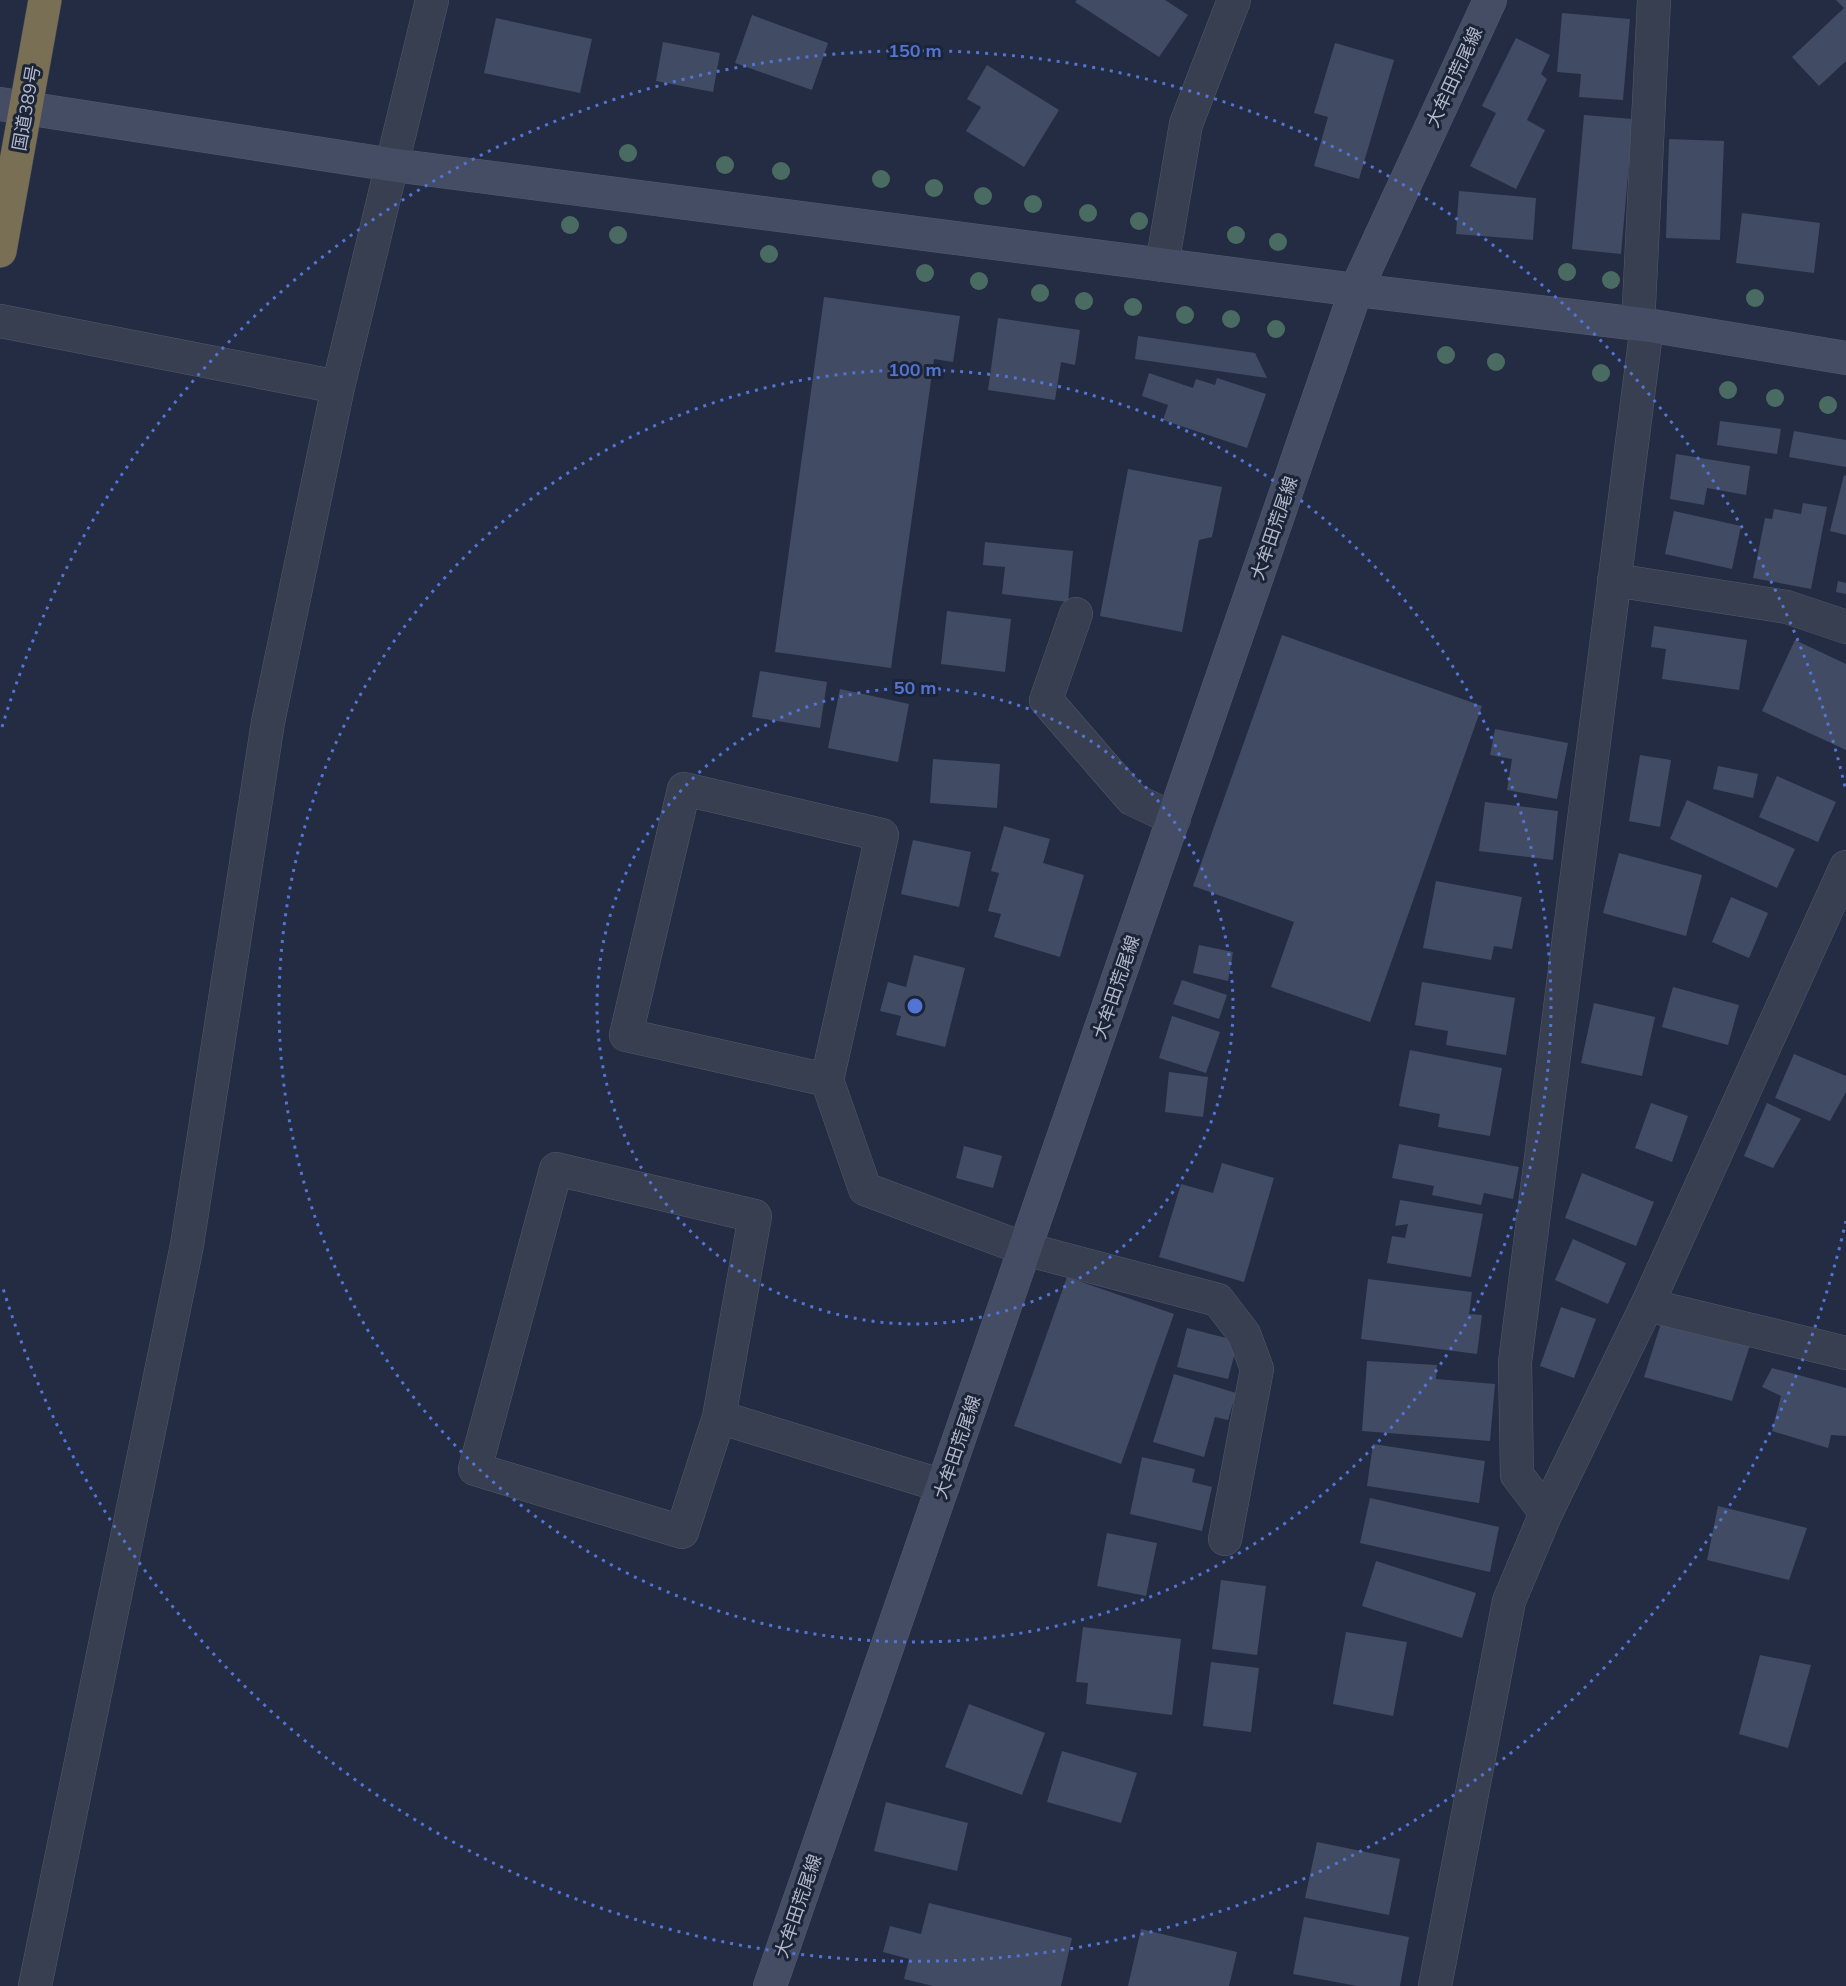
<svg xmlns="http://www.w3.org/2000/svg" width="1846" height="1986" font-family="Mulish,'Noto Sans JP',sans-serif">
<rect width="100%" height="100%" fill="#232c42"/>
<path fill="#424b64" d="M1077,0H1165L1188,15L1159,57L1075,2Z
M1836,0H1846V61L1819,86L1792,57L1844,8Z
M1562,13L1630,19L1623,100L1579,97L1581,74L1557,72Z
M752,15L828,43L812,90L735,63Z
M496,18L592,39L580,93L484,73Z
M1516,38L1550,55L1541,74L1547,79L1527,120L1545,130L1516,189L1470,166L1496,113L1482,106Z
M663,42L720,53L713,92L656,81Z
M1335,43L1394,60L1359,179L1314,166L1328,117L1314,113Z
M987,65L1059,110L1024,167L966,131L981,107L967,99Z
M1584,115L1633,119L1621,254L1572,249Z
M1669,139L1724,141L1720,240L1666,238Z
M1459,191L1536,198L1533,240L1456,234Z
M1742,213L1820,223L1814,273L1736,263Z
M824,297L960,316L953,362L934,359L891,668L775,652Z
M998,318L1080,330L1075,365L1061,362L1055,400L988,390Z
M1138,336L1255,353L1267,378L1135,359Z
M1149,373L1193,388L1196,379L1215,385L1217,378L1266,394L1247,448L1163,420L1168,405L1142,396Z
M1720,421L1781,429L1777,454L1717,445Z
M1794,431L1846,440V467L1789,457Z
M1676,454L1750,466L1746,495L1707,488L1704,505L1670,499Z
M1128,469L1222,487L1212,537L1199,540L1182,632L1100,616Z
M1844,475L1846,476V535L1830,531Z
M1803,503L1827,507L1811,589L1753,578L1765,518L1772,519L1774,509L1801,514Z
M1674,511L1741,526L1732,569L1665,554Z
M985,542L1073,551L1068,602L1002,594L1005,567L983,565Z
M1838,581L1846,583V594L1836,592Z
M947,611L1011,619L1005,672L941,664Z
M1654,626L1747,640L1739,690L1662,679L1666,649L1651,647Z
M1282,635L1482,706L1370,1022L1271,987L1294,922L1193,886Z
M1795,640L1846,664V750L1762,711Z
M760,671L827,682L820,728L752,717Z
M840,689L909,704L898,762L828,748Z
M1495,729L1568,743L1557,799L1507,790L1512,759L1490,755Z
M1640,755L1671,760L1660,827L1629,821Z
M933,759L1000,764L997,808L930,803Z
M1718,766L1758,774L1753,798L1713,789Z
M1777,776L1836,802L1818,842L1759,817Z
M1687,800L1795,849L1777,888L1670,839Z
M1485,802L1558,811L1553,860L1479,851Z
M1004,826L1050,839L1043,863L1084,875L1060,957L994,937L1001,914L988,911L999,873L991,871Z
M913,840L971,852L959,907L901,894Z
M1619,853L1702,875L1686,936L1603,913Z
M1436,881L1522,897L1512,949L1494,946L1491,960L1423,948Z
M1731,897L1768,913L1749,958L1712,942Z
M1199,945L1233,952L1228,981L1193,973Z
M914,955L965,968L945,1047L896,1035L901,1016L880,1011L888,982L906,987Z
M1182,980L1227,995L1219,1019L1173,1004Z
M1422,982L1515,998L1506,1055L1446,1045L1448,1031L1415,1025Z
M1673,987L1739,1005L1728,1045L1662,1027Z
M1594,1003L1655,1017L1642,1076L1581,1063Z
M1172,1016L1220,1032L1206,1073L1159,1058Z
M1410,1050L1502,1068L1490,1136L1438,1127L1440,1114L1399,1106Z
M1794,1054L1846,1076V1092L1830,1121L1775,1098Z
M1169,1072L1208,1077L1203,1117L1165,1112Z
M1651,1103L1688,1116L1672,1162L1635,1148Z
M1767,1103L1801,1119L1773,1168L1744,1156Z
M1399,1144L1519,1167L1513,1199L1484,1193L1481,1205L1432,1195L1434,1186L1392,1178Z
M964,1146L1002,1156L993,1188L956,1178Z
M1222,1163L1274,1178L1244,1282L1159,1257L1181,1184L1213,1193Z
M1582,1173L1654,1202L1636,1246L1565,1218Z
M1400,1200L1483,1214L1471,1277L1387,1263L1392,1236L1405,1238L1408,1224L1395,1226Z
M1573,1239L1626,1263L1608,1304L1555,1280Z
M1067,1277L1174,1314L1121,1464L1014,1426Z
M1368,1279L1472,1292L1469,1314L1482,1315L1477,1354L1361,1339Z
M1561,1307L1596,1319L1574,1378L1540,1366Z
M1662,1320L1750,1345L1732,1401L1644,1377Z
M1187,1328L1238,1341L1228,1379L1177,1367Z
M1367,1361L1437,1365L1436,1379L1495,1384L1490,1441L1362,1431Z
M1772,1368L1846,1388V1436L1831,1435L1828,1448L1772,1431L1781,1396L1762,1387Z
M1174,1374L1236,1393L1228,1420L1215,1417L1204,1457L1153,1442Z
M1373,1444L1485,1461L1479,1503L1367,1486Z
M1142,1457L1195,1469L1192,1482L1212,1487L1202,1531L1130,1514Z
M1370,1498L1499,1527L1490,1572L1360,1543Z
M1718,1506L1807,1528L1789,1580L1707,1560Z
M1107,1533L1157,1543L1146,1596L1097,1586Z
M1376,1561L1476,1593L1462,1638L1362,1606Z
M1221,1580L1266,1586L1257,1655L1212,1649Z
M1083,1627L1181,1639L1172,1715L1086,1704L1088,1683L1076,1682Z
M1346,1632L1407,1642L1393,1716L1333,1704Z
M1760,1655L1811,1665L1788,1748L1739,1734Z
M1211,1662L1259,1668L1251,1732L1203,1726Z
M969,1704L1045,1733L1022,1795L945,1767Z
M1062,1751L1137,1773L1121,1823L1047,1802Z
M886,1802L968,1823L957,1871L874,1851Z
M1317,1842L1400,1859L1389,1915L1305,1898Z
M929,1903L1072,1938L1061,1986H933L904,1979L909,1959L883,1952L890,1926L921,1934Z
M1304,1917L1409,1937L1400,1986H1357L1293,1974Z
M1141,1929L1237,1952L1229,1986H1128Z"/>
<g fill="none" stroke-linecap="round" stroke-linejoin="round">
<defs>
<path id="street" d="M1162,265L1186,124L1234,0
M0,321L338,387
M1638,325L1654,0
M1614,580L1787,607L1846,627
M1076,614L1046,700L1132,799L1174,819
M827,1080L882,835L684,789L626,1035L827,1080L865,1189L1025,1249L1218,1300L1244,1334L1257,1369L1225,1539
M1647,1305L1846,1353
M719,1417L755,1216L556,1169L475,1469L682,1532L719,1417L943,1486
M1546,1513L1517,1475L1515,1362L1647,325
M35,1986L187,1245L268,722L338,387L432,0
M1435,1986L1509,1601L1546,1513L1647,1305L1846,867"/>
<path id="secondary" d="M0,104L393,165L1356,290L1647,325L1846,358
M770,1986L1356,290L1490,0"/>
<path id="highway" d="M0,251L45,0"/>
</defs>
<use href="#street" stroke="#525a6c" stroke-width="34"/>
<use href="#secondary" stroke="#525a6c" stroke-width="34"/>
<use href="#highway" stroke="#3f4759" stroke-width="34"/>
<use href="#street" stroke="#383f51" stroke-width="33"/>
<use href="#secondary" stroke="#454d65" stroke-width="33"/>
<use href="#highway" stroke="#786f54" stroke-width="33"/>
</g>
<g fill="#4a6b62">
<circle cx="628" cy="153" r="9"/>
<circle cx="725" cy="165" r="9"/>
<circle cx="781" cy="171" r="9"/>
<circle cx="881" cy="179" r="9"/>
<circle cx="934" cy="188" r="9"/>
<circle cx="983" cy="196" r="9"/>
<circle cx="1033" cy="204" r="9"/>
<circle cx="1088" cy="213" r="9"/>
<circle cx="1139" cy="221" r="9"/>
<circle cx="570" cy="225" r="9"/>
<circle cx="618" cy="235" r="9"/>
<circle cx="1236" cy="235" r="9"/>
<circle cx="1278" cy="242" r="9"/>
<circle cx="769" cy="254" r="9"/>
<circle cx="1567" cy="272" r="9"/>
<circle cx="925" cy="273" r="9"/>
<circle cx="1611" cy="280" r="9"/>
<circle cx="979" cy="281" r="9"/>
<circle cx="1040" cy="293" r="9"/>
<circle cx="1755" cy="298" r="9"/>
<circle cx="1084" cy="301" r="9"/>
<circle cx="1133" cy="307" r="9"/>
<circle cx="1185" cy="315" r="9"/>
<circle cx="1231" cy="319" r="9"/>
<circle cx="1276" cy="329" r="9"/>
<circle cx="1446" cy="355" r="9"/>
<circle cx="1496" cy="362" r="9"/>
<circle cx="1601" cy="373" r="9"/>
<circle cx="1728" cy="390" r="9"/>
<circle cx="1775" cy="398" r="9"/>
<circle cx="1828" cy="405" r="9"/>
</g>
<g fill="none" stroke="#5274d4" stroke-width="3" stroke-dasharray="3 6">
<circle cx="915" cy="1006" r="318"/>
<circle cx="915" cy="1006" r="636"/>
<path d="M1846 1221A955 955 0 0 1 2 1285M2 727A955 955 0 0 1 1846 791"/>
</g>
<g text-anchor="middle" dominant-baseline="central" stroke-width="6" stroke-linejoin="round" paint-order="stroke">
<g font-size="18" fill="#b4bacc" stroke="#1c2437">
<text transform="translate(1454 77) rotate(-65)">大牟田荒尾線</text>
<text transform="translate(26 108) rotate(-80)">国道389号</text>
<text transform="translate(1274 528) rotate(-71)">大牟田荒尾線</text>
<text transform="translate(1116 987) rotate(-71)">大牟田荒尾線</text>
<text transform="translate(957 1447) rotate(-71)">大牟田荒尾線</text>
<text transform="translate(798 1906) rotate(-71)">大牟田荒尾線</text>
</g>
</g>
<circle cx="915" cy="1006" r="9" fill="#5274d4" stroke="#1c2437" stroke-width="3"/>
<g font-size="18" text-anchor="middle" font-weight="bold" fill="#5274d4" stroke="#1c2437" stroke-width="6" stroke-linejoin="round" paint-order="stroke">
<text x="915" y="57">150 m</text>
<text x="915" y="376">100 m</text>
<text x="915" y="694">50 m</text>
</g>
</svg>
